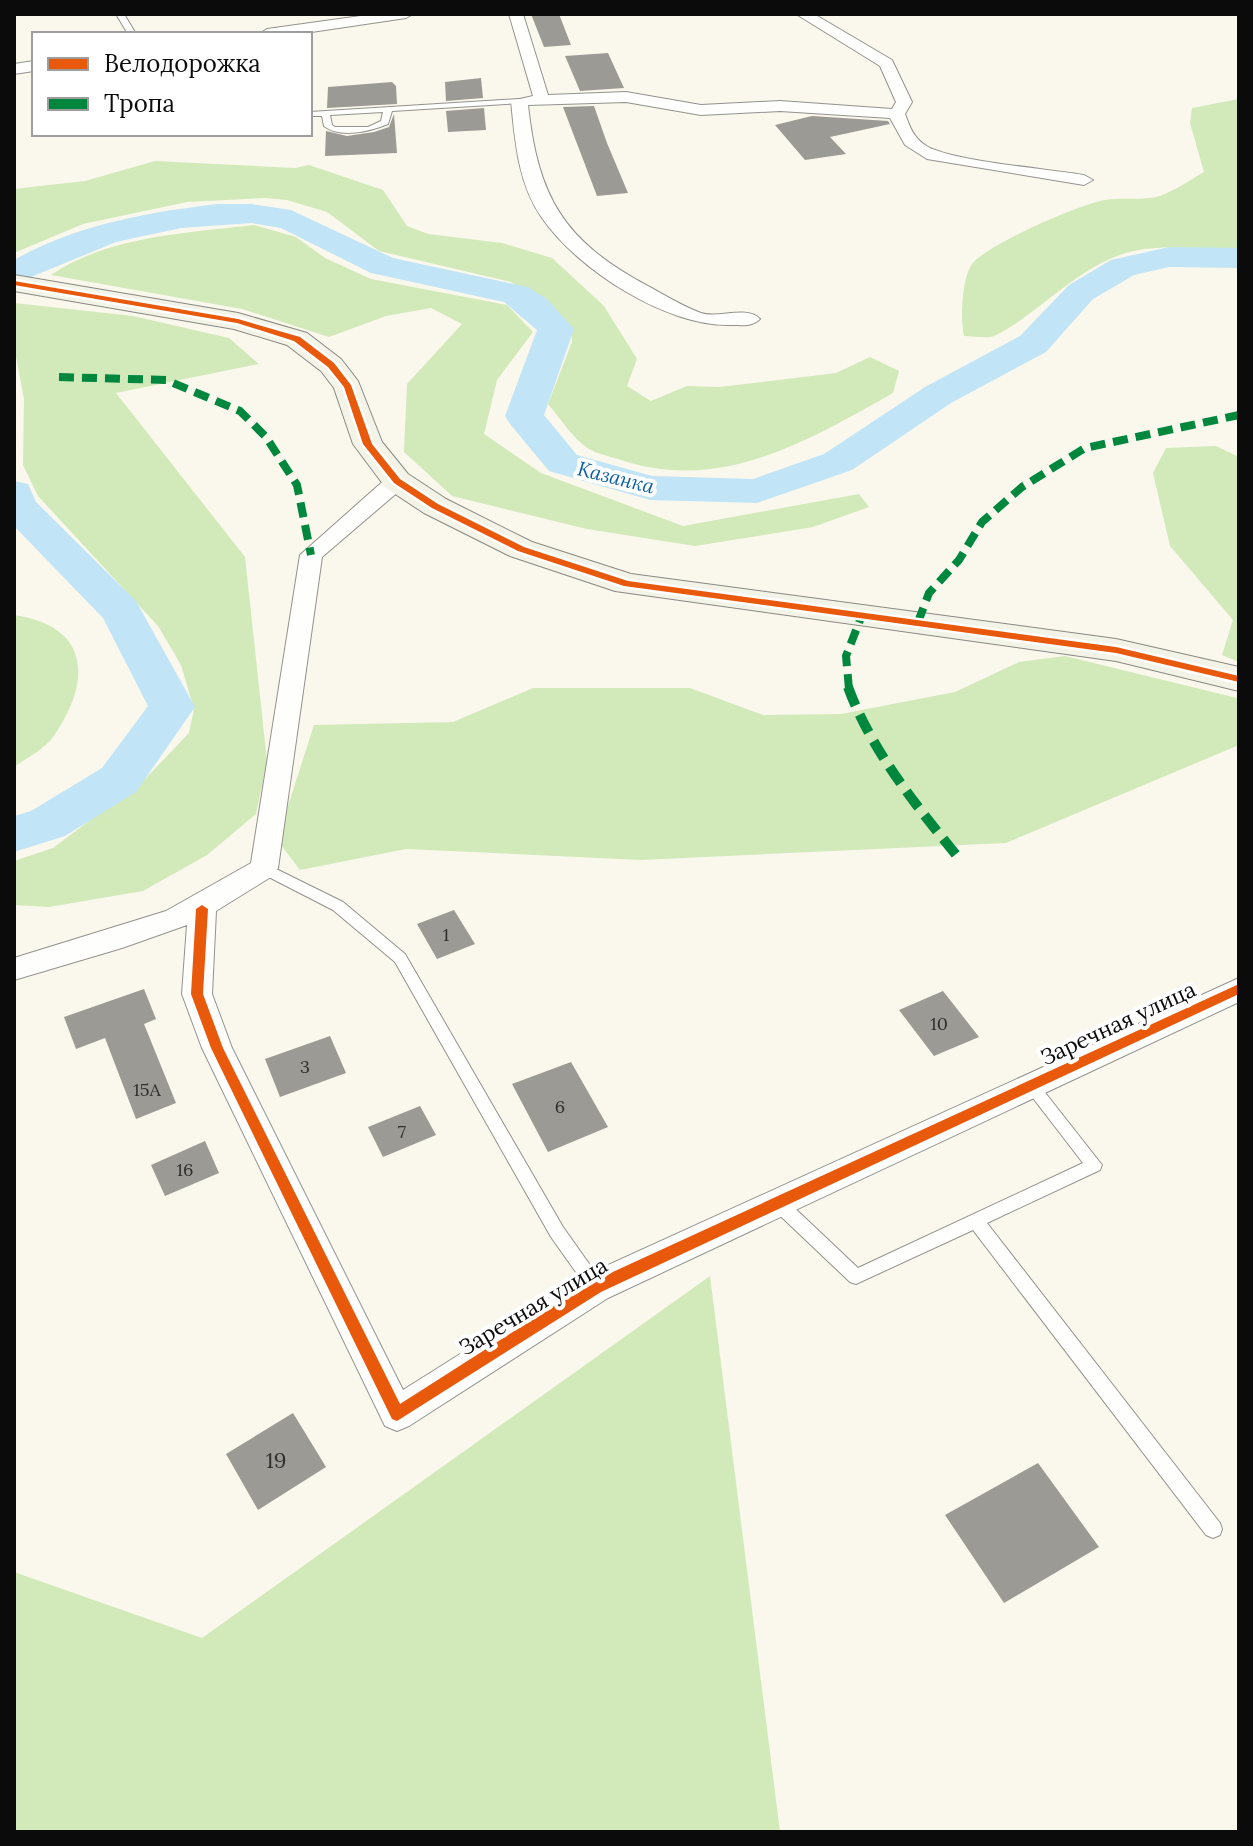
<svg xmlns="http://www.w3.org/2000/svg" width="1253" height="1846" font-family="Lora,serif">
<rect width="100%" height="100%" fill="#faf8ed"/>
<path fill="#d2e9b9" d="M1239,99V251C1201,250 1154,241 1117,256C1070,274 1037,315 994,336C986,339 973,336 964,336C960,320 962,278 972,264C986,245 1080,204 1105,200C1123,197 1143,201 1160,196C1176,190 1190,180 1204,172L1190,123L1192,108Z
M155,161L295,168L309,165L383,190L407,226L428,234L502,243L552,258L604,306L637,359L627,386L651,401L687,386L720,387L836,373L870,357L899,371L893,393C806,442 720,494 618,459C609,456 597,454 589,449C574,440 560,418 548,404L572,342L571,327L559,314L511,282L379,251L327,212L287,200L265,198L187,202L83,224L14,253V189L85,181Z
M254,225L296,237L325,258L371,279L507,305L533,332L497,380L484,434L541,473L683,526L859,494L869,507L813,527L695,546L587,529L452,496L404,452L407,384L462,324L431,308L386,316L329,337L242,309L51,275C108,236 187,233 254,225Z
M14,303L133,316L229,338L259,364L116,393L245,557L267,761L256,814L207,855L143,891L49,907L14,905V861L53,848L145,779L189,733L194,709L181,665L158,626L38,496L23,465L24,399L14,346Z
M1216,446L1239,457V662L1222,655L1233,620L1170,546L1153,473L1166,448Z
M14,615C91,626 92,682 53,737C45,749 26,758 14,767Z
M1065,656L1237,698L1239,745L1006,843L641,860L406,849L300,870L277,840L314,725L453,722L533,688H690L763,715L841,714L955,692L1019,662Z
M710,1276L780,1832H14V1572L202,1638Z"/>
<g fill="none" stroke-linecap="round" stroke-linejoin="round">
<path fill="#c1e4f6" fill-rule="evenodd" d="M217,204H251L291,210L393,258L528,287L547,299L574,329L544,415L577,455L652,476L753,479L824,454L925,387L1020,336L1069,285L1111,260L1169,247L1239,248V268L1169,267L1134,275L1093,299L1046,352L951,403L852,470L757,503L650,500L549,471L510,424L505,416L537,330L504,302L371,273L281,228L251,223L181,228L116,242L14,284V260C75,225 149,212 217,204Z
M14,481L28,484L36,502L136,601L195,707L136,792L65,836L14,852V816L31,811L102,768L148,706L103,618L14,526Z"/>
</g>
<path fill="#9c9a94" d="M531,14H559L571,45L544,47Z
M608,53L624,88L580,91L565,56Z
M481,78L483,98L446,101L445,82Z
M392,82L396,86L397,104L327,108L328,87Z
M594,106L607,143L628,193L597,196L563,107Z
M484,108L486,130L448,132L446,111Z
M394,114L397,153L325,156L326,131L347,136L374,132L389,127Z
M812,116L888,121L890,124L830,137L846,154L805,160L775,125Z
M454,910L475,944L437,959L417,924Z
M144,989L156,1019L144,1024L176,1103L136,1119L105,1038L76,1049L64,1017Z
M943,991L979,1037L934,1056L899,1010Z
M330,1036L346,1073L280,1097L265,1059Z
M571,1062L608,1127L548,1152L512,1084Z
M420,1106L436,1135L383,1157L368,1127Z
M205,1141L219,1173L165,1196L151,1165Z
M293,1413L326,1467L258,1510L226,1454Z
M1038,1463L1099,1547L1004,1603L945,1515Z"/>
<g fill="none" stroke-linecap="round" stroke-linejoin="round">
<defs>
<path id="lane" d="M116,14H124L136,34H128Z
M519,99H522V103L392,111L388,124C371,131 340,139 324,126L322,116H310V112ZM383,112L381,121L368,127H335L332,125L330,115Z
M264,863L343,902L405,954L563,1227L602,1282L604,1287L602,1292L596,1294L590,1292L551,1237L395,962L333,910L259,872L257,868Z
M1031,1079L1036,1081L1102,1165L1100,1170L987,1223L1220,1523L1222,1529L1220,1535L1213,1538L1206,1535L973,1230L856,1284L850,1282L772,1208L770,1203L772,1198L778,1196L784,1198L858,1268L1083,1163L1026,1089L1023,1085L1026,1081Z"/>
<path id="street" d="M375,14H413L406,18L298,34H259L267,29Z
M509,14H523L548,95L626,92L701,105L780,101L892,109L896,102L880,66L796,14H814L892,60L912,102L905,114C910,127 913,137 925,145C948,161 1050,169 1084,175L1093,180L1084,185L927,159L905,145L890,118L780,111L701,115L626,102L528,105C538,197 563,240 646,285C663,294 682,306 701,313C718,319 747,305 760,319C752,327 742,325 731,325C667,327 578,270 542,218C518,184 515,141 511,101L533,96Z
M34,61V71L14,74V64Z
M397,475L405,476L408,481L405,486L322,557L278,868L274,875L216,911L212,994L232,1048L403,1390L584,1276L1239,978V1002L608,1298L409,1426L397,1431L385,1426L202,1048L182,994L187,925L122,948L14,980V958L166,911L251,863L300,555L389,476Z"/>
<path id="secondary" d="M14,275L238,313L307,333L341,359L358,381L382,442L408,474L446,499L532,542L631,574L1116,639L1239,667V691L1116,661L615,591L510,556L424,513L386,488L353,444L334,388L321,371L287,345L234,329L14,291Z"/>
</defs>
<use href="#lane" stroke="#93928d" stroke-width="2"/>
<use href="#street" stroke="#93928d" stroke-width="2"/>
<use href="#secondary" stroke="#898883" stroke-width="2"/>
<use href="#lane" fill="#fefefc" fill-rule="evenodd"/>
<use href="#street" fill="#fefefc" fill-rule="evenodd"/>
<use href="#secondary" fill="#f4f3e7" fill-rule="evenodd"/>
<path stroke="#00873e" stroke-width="8" stroke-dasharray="15 8" stroke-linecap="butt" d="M59,377L166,380L240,411L266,437L297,485L311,555
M918,622L929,593L959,560L982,522L1022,487L1085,448L1239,415
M849,689L846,656L862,615"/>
<path stroke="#00873e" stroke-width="10" stroke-dasharray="20 10" stroke-linecap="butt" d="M848,687C871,750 915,804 957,856"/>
<defs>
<path id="cycleway" d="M14,281L238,319L300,337L334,363L351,385L372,444L400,479L438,504L524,547L628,581L1116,647L1239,676V682L1116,653L624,586L518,551L432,508L394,483L363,444L344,387L328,367L294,341L237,323L14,285Z
M202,905L208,909L203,994L223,1048L400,1404L591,1282L1239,984V994L601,1292L397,1421L392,1419L211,1048L191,994L196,909Z"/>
</defs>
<use href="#cycleway" stroke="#fff" stroke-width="5"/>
<use href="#cycleway" fill="#e8590c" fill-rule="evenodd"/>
</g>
<g text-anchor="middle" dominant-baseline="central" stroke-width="8" stroke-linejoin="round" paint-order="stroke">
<g font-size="18" fill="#2f2f2d">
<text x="446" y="934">1</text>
<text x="939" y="1023">10</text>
<text x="305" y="1066">3</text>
<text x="147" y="1089">15А</text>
<text x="560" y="1106">6</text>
<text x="402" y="1131">7</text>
<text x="185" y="1169">16</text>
</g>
<g font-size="20" font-style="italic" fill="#0d61a3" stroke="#fff">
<text transform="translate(616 477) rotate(14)">Казанка</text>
</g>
<g font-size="22" fill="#0b0b0b" stroke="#fff">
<text transform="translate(1118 1023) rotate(-25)">Заречная улица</text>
<text transform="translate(533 1306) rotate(-31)">Заречная улица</text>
</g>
<g font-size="22" fill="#2f2f2d">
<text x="276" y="1460">19</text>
</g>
</g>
<rect width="1253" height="1846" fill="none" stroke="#0b0b0b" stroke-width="32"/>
<rect x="32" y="32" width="280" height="104" fill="#ffffff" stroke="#9d9d9d" stroke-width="2"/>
<rect x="48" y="58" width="40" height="12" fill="#e8590c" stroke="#9d9d9d" stroke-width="2"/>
<text x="104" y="72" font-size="24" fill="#0b0b0b">Велодорожка</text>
<rect x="48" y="98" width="40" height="12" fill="#00873e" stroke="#9d9d9d" stroke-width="2"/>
<text x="104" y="112" font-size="24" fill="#0b0b0b">Тропа</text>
</svg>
